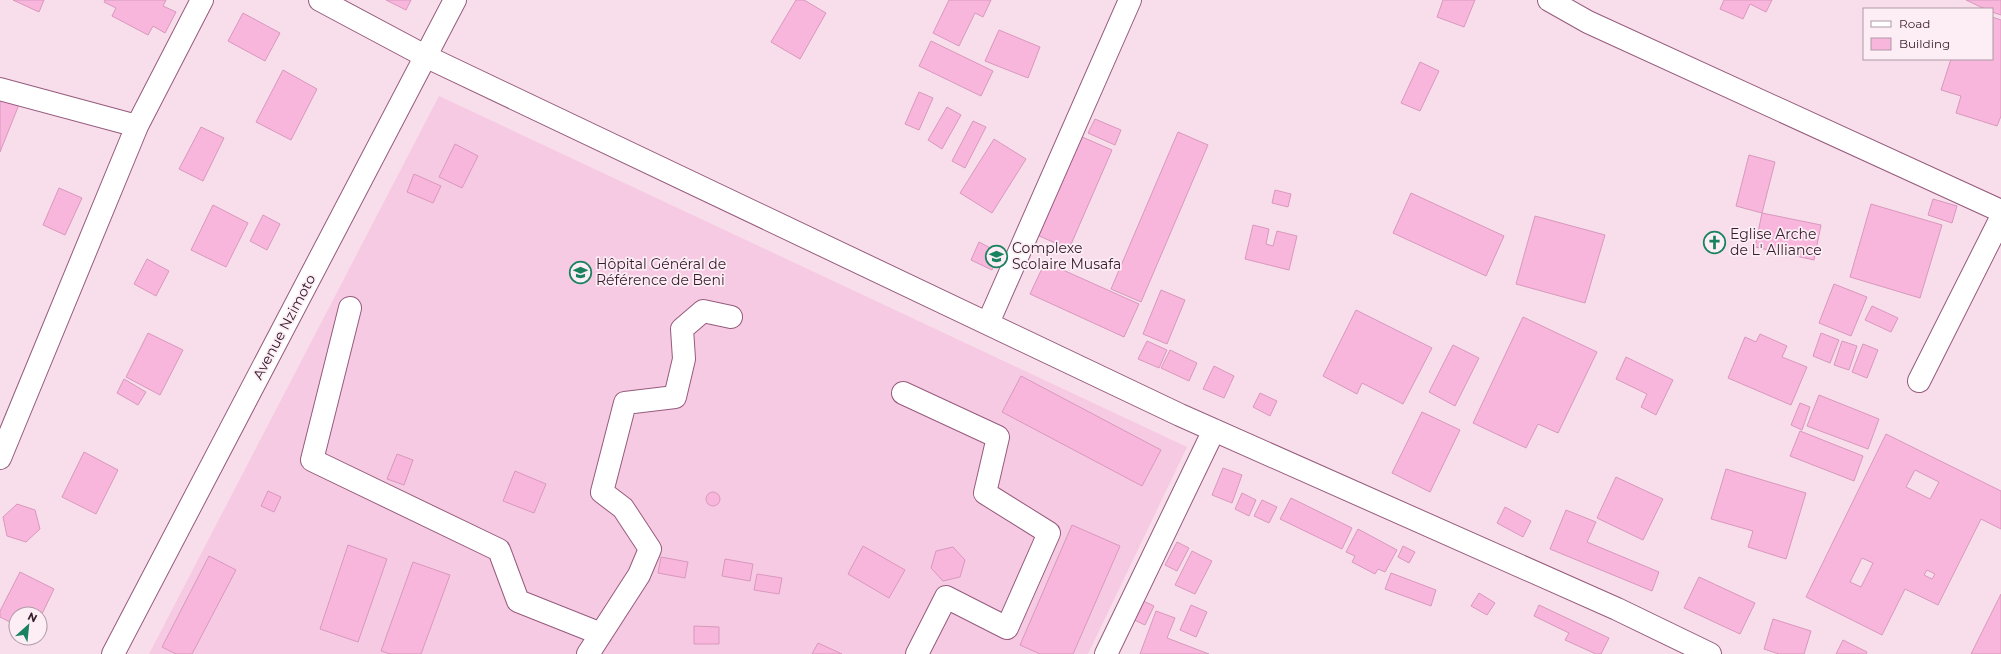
<svg xmlns="http://www.w3.org/2000/svg" width="2001" height="654" font-family="Montserrat,sans-serif">
<rect width="100%" height="100%" fill="#f8ddeb"/>
<path fill="#f7cae3" d="M439,96L1187,447L1088,654H149Z"/>
<path fill="#f9b6dc" stroke="#d898bd" fill-rule="evenodd" d="M13,0H44L39,12Z
M105,0H166L163,6L176,12L165,33L153,26L148,35L112,16L116,8L104,2Z
M386,0H411L406,10Z
M796,0H804L826,13L800,59L771,42Z
M949,0H991L983,17L975,13L959,46L933,33Z
M1443,0H1475L1464,27L1437,17Z
M1724,0H1772L1766,12L1750,4L1743,19L1720,9Z
M1966,0H2001V15L1992,12V9H1985Z
M243,13L280,33L265,61L228,41Z
M1992,17L2001,20V116L1997,126L1956,113L1961,96L1941,90L1951,59H1992Z
M999,30L1040,47L1028,78L985,61Z
M931,41L993,71L981,96L919,66Z
M1420,62L1439,71L1420,111L1401,103Z
M283,70L317,89L291,140L256,122Z
M919,92L933,98L919,130L905,124Z
M0,93L20,102L0,152Z
M947,107L961,115L942,149L928,140Z
M1095,119L1121,130L1115,145L1088,133Z
M973,121L986,127L965,168L952,161Z
M201,127L224,138L203,181L179,169Z
M1178,132L1208,145L1141,302L1111,289Z
M1080,136L1112,150L1069,249L1037,235Z
M994,139L1026,159L992,213L960,193Z
M455,144L478,156L462,188L439,177Z
M1749,155L1775,162L1762,213L1736,206Z
M414,174L441,186L433,203L407,192Z
M59,188L82,198L65,235L43,225Z
M1275,190L1291,194L1288,207L1272,203Z
M1411,193L1504,236L1486,276L1393,233Z
M1933,199L1957,206L1952,223L1928,215Z
M1871,204L1942,225L1920,298L1850,277Z
M213,205L248,223L226,267L191,250Z
M1762,213L1821,225L1814,260L1755,247Z
M263,215L280,224L267,250L250,241Z
M1535,216L1605,235L1585,303L1516,284Z
M1253,225L1269,229L1266,244L1273,246L1277,231L1297,236L1289,270L1245,259Z
M979,242L1000,253L992,270L971,260Z
M147,259L169,271L156,296L134,284Z
M1045,262L1139,304L1124,337L1030,294Z
M1834,284L1867,297L1851,336L1819,323Z
M1161,290L1185,300L1167,344L1143,334Z
M1872,306L1898,318L1891,332L1865,320Z
M1356,310L1432,348L1403,404L1362,383L1357,394L1323,376Z
M1523,317L1597,352L1558,433L1538,424L1526,448L1473,423Z
M148,333L183,350L160,395L126,377Z
M1821,333L1839,340L1830,363L1813,356Z
M1760,334L1787,346L1782,357L1807,367L1791,405L1728,378L1745,337L1756,342Z
M1147,341L1167,350L1159,368L1138,359Z
M1842,341L1857,346L1849,370L1834,365Z
M1863,344L1878,350L1867,378L1852,372Z
M1453,345L1479,358L1455,406L1429,392Z
M1170,350L1197,363L1189,381L1161,368Z
M1626,357L1673,380L1656,415L1641,407L1647,394L1616,379Z
M1214,366L1234,376L1224,398L1203,389Z
M1021,376L1161,450L1142,486L1002,412Z
M124,379L146,392L138,405L117,393Z
M1260,393L1277,401L1270,416L1253,407Z
M1819,395L1879,419L1868,449L1807,426Z
M1800,403L1810,407L1802,430L1791,425Z
M1422,412L1460,430L1430,492L1392,473Z
M1800,431L1863,456L1854,481L1790,456Z
M1886,434L2001,491V529L1981,519L1938,605L1905,589L1882,635L1806,597ZM1915,470L1939,482L1930,499L1906,487ZM1862,558L1873,563L1861,587L1850,582ZM1927,570L1935,574L1932,579L1924,575Z
M84,452L118,470L96,514L62,497Z
M397,454L413,460L404,485L387,479Z
M1223,468L1242,475L1232,503L1212,495Z
M1726,469L1806,493L1786,559L1748,547L1753,531L1711,519Z
M515,471L546,484L534,513L503,501Z
M1616,477L1663,499L1643,540L1597,518Z
M268,491L281,497L274,512L261,506Z
M706 499a7 7 0 1 1 14 0a7 7 0 1 1-14 0Z
M1242,493L1256,500L1249,516L1235,509Z
M1291,498L1352,528L1342,549L1280,519Z
M1262,500L1277,507L1269,523L1254,516Z
M17,504L35,510L40,529L26,542L7,536L3,517Z
M1505,507L1531,521L1523,537L1497,523Z
M1566,510L1596,522L1587,542L1659,572L1652,591L1550,549Z
M1072,525L1120,546L1073,654H1040L1020,645Z
M1358,529L1397,550L1385,572L1378,569L1375,574L1352,562L1355,556L1346,552Z
M1177,542L1189,548L1177,571L1165,565Z
M348,545L387,559L358,642L320,629Z
M863,546L905,570L889,598L848,574Z
M1403,546L1415,552L1409,563L1398,557Z
M953,547L965,560L960,577L943,581L931,568L936,551Z
M1192,551L1212,561L1195,594L1175,585Z
M209,556L236,570L192,654H176L162,647Z
M661,557L688,562L685,578L658,573Z
M725,559L753,564L750,581L722,576Z
M413,562L450,575L421,654H390L381,651Z
M20,572L54,589L40,618V614H16V625L0,617V611Z
M1391,573L1436,590L1431,606L1385,589Z
M757,574L782,578L779,594L754,590Z
M1699,577L1755,603L1740,634L1684,608Z
M1479,593L1495,603L1487,615L1471,606Z
M2001,594V654H1971Z
M1139,599L1154,606L1145,625L1130,618Z
M1191,605L1207,612L1196,637L1180,630Z
M1539,605L1609,638L1601,654H1596L1565,640L1569,633L1534,616Z
M1156,611L1175,618L1167,638L1209,654H1140Z
M1773,619L1811,631L1804,654H1779L1764,649Z
M694,626L719,627V644H694Z
M1843,640L1867,652L1866,654H1836Z
M818,643L842,654H812Z"/>
<g fill="none" stroke-linecap="round" stroke-linejoin="round">
<defs>
<path id="minor" d="M320,0L425,56L1180,415L1617,609L1710,654
M1549,0L1588,22L2001,211
M0,89L137,126
M350,308L312,460L499,550L518,601L601,634
M988,323L1130,0
M1919,381L2001,218
M903,393L998,437L985,493L1049,533L1007,628L946,597L917,654
M0,458L137,126L202,0
M113,654L455,0
M588,654L639,575L650,549L623,508L602,492L625,403L675,397L684,359L682,329L703,311L731,317
M1106,654L1214,430"/>
</defs>
<use href="#minor" stroke="#965b7d" stroke-width="24"/>
<use href="#minor" stroke="#fff" stroke-width="22"/>
</g>
<defs>
<symbol id="church-ring" viewBox="-11 -11 22 22"><circle r="9.5" fill="#fdeef6" stroke="#19835f" stroke-width="1.5"/><path d="M-1.2-6h2.4v3.5h3.3v2.4h-3.3V6h-2.4V-.1h-3.3v-2.4h3.3Z" fill="#19835f"/></symbol>
<symbol id="school-ring" viewBox="-11 -11 22 22"><circle r="9.5" fill="#fdeef6" stroke="#19835f" stroke-width="1.5"/><path d="M0-5L7-2L0 1L-7-2ZM-4 1L0 2.5L4 1V4Q0 6-4 4Z" fill="#19835f"/></symbol>
</defs>
<g fill-rule="evenodd">
<use href="#church-ring" x="1702" y="230" width="25" height="25"/>
<use href="#school-ring" x="984" y="244" width="25" height="25"/>
<use href="#school-ring" x="568" y="260" width="25" height="25"/>
</g>
<g text-anchor="middle" dominant-baseline="central" stroke-width="3.5" stroke-linejoin="round" paint-order="stroke">
<g font-size="14" fill="#351c2a" stroke="#fdeef6" text-anchor="start">
<text x="1730" y="234">Eglise Arche<tspan x="1730" dy="16">de L' Alliance</tspan></text>
<text x="1012" y="248">Complexe<tspan x="1012" dy="16">Scolaire Musafa</tspan></text>
<text x="596" y="264">Hôpital Général de<tspan x="596" dy="16">Référence de Beni</tspan></text>
</g>
<g font-size="14" fill="#351c2a" stroke="#fdeef6">
<text transform="translate(284 327) rotate(-62)">Avenue Nzimoto</text>
</g>
</g>
<rect x="1863" y="8" width="130" height="52" fill="#fdeef6" stroke="#ad9aa4"/>
<rect x="1871" y="21" width="20" height="6" fill="#ffffff" stroke="#ad9aa4"/>
<text x="1899" y="28" font-size="12" fill="#351c2a">Road</text>
<rect x="1871" y="38" width="20" height="12" fill="#f9b6dc" stroke="#ad9aa4"/>
<text x="1899" y="48" font-size="12" fill="#351c2a">Building</text>
<g transform="translate(28 626) rotate(27)"><circle r="19" fill="#fdeef6" stroke="#ad9aa4"/>
<path d="M0-3L7 15L0 10L-7 15Z" fill="#19835f"/>
<text y="-6" font-size="11" font-weight="bold" text-anchor="middle" fill="#351c2a">N</text>
</g>
</svg>
